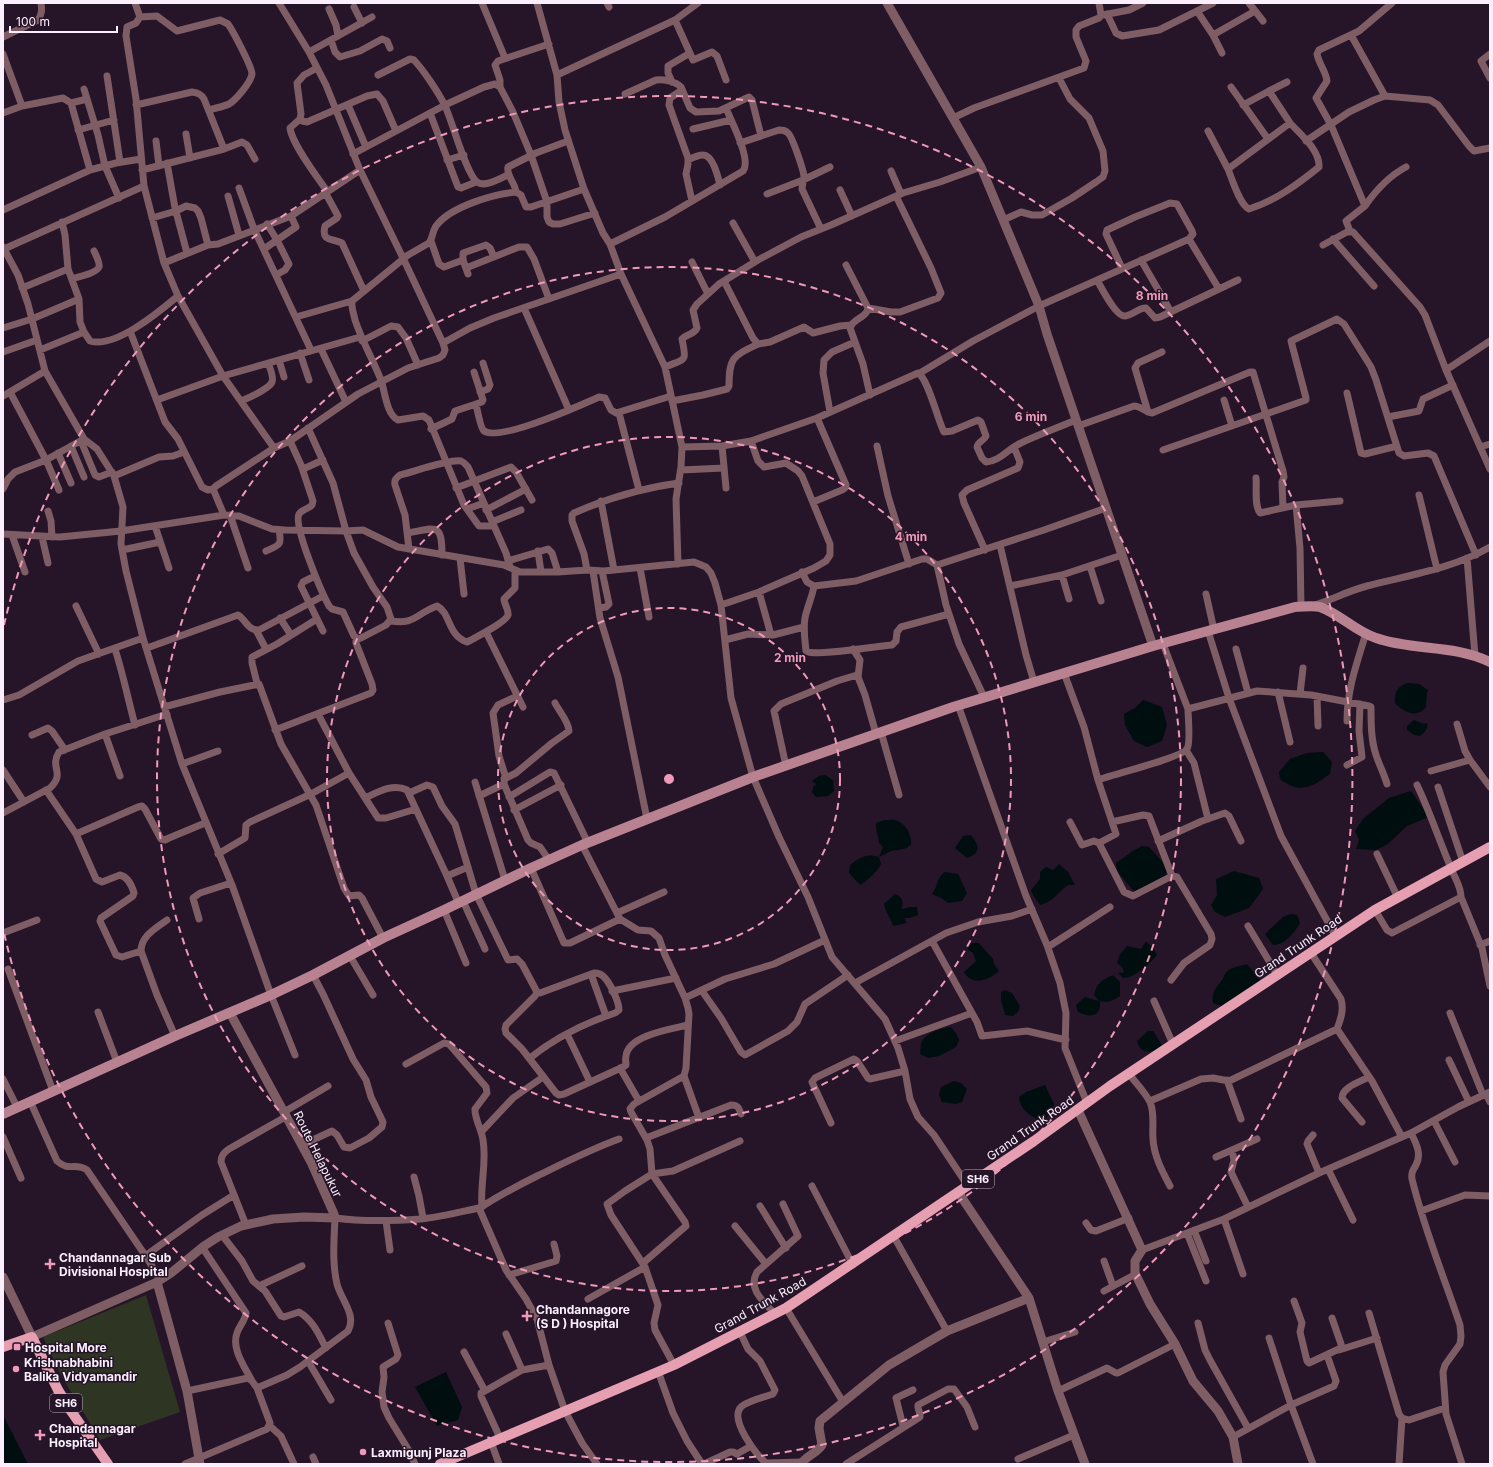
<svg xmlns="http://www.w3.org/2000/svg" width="1493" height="1467" font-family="Inter,sans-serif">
<rect width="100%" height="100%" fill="#261429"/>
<path fill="#2e3623" d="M146,1295L180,1412L100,1440L61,1375L43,1337Z"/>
<path fill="#000e0f" d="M1409,683L1419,684L1428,690L1427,693L1426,707C1417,719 1403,712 1395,703C1394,692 1398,685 1409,683Z
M1143,700L1162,707L1167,725L1162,741L1147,747L1134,741L1125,725L1124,714L1135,708Z
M1414,720L1424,724L1427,723C1428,729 1425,732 1420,736L1414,735L1407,730V726Z
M1323,752L1332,762L1330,774C1312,787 1300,795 1280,779L1279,772L1290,759L1307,753Z
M825,775L833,780L834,791L828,796L816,797L812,792L813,787L816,784L812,781L819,776Z
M1411,791L1429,817L1407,826L1388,844L1376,850L1356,849L1359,840L1355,831L1363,819L1389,798Z
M885,820C889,820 894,819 898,821C907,825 912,836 911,845L904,849L891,851L879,857L881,864C876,873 869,879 860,885L849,873L850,865C861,857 866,853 879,857L883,847L879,843C879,835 875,831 876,823Z
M971,835C979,846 982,852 967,858L955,848L963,836Z
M1142,846L1149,847L1168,868L1165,877L1139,892L1133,890L1117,871L1116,863L1133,851Z
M1059,864L1068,872L1075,885H1068C1058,892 1054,901 1040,905L1033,895L1031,890L1040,879V872L1046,867L1053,870Z
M1234,871L1259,878L1263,889L1249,908L1225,917L1215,912L1211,905L1217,895L1216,879Z
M945,872L958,874L967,893L962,901L948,903L941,898L932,894C939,885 935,880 945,872Z
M895,894C903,897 903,902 902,909L910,907H917L918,915L910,918H904L907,923L893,926C891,917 885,912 884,904Z
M1291,914L1297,915L1300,923C1294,933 1285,945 1273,945L1265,934L1283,917Z
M1146,941L1154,949L1157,955C1149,964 1135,978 1123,978L1118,973L1124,972L1122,967L1117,963L1120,954L1127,946L1141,949Z
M972,943H979L993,959L994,964L999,971C988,981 972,986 964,972L976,961L973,953L967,949Z
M1247,964L1261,981L1224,1007L1213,1003C1212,990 1215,990 1222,980C1224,978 1223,977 1225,974C1229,967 1240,966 1247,964Z
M1113,975L1120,982V996C1113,1001 1108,1003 1100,1001C1101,1017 1091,1018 1078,1012L1076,1005L1085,997L1099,1001L1094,995C1098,982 1100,981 1113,975Z
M1005,990L1012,993L1020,1006L1018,1012L1013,1016L1005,1015L1001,1000V992Z
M951,1027L956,1033L959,1040L956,1047L939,1056L928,1058L920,1054C921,1051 920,1047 921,1044C924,1033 941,1028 951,1027Z
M1148,1031H1153L1162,1045L1158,1050C1148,1053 1140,1053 1137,1041Z
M954,1081L961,1083L967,1089L962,1102L956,1104L942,1102L939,1095L941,1087Z
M1045,1085L1054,1104L1052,1111L1042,1122C1031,1117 1020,1110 1019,1097L1026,1092Z
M446,1372L462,1407L458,1420L437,1426L415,1387Z
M3,1415L28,1464H3Z"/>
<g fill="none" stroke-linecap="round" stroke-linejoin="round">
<path stroke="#7f5d65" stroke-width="7" d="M135,3L140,17L136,23L127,27L126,36L136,99L144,186L164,263L178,296L223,376L274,448
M482,3L505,58
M537,3L557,75L559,102L565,130L584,189L603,233L610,244L621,274L665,367L682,447L681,467L676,499L678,564
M607,3L609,7
M1249,3L1263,21
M354,7L362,23
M329,9L336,25L338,36
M1197,11L1213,35L1222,53
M1107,14L1116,33L1122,36L1159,30L1213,3
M1103,15L1129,10L1143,3
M140,17L157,16L177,31L220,20L228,24C233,31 252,67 252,74C251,82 236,100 229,104C223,107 215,108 209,110
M675,20L693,60L712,52L717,56L726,80
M1213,35L1255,11
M1351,35L1385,96
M3,37L38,20C42,14 42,10 41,3
M331,40L335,52L340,57L360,51L382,39L387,41L390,48
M309,52L372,17
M3,54L22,106
M1490,54L1481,61L1490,78
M317,68L304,75L297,83L301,114L300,119L290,128C292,144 317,177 327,191
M378,75L410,59L414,60C424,71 439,93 445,106C452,120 466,174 477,182C485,188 500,178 508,175
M557,75L675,20L698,3
M107,76L120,162
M672,82L668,73V66L690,53
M500,87V80L495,65L498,61L549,44
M1231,87L1268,139
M84,89L98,135L105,166L119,198
M682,90L670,98L669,105L688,158V164L686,174L692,201
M1269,91L1290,123
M625,94L656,80C663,79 675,81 681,87L690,108L696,112L719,111L749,97L752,100L761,136
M71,103L87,99
M136,105L192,92C198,93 201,94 204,99L224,149
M348,105L366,147
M1243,105L1269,91L1287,82
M3,113L22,106L63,98L71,103L90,170L3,210
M430,113L458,187L461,188L476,182
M953,118L974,108L1084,68L1086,61L1076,37V30L1079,26L1099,18L1101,15L1099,3
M300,119L302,121L307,122L367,96L377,94L383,101L396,131
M693,129L731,120
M78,130L114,120
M1208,131L1228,169L1290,123C1300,134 1320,150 1319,167C1298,184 1275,201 1249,209C1240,205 1232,179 1228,169
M186,134L190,158
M156,141L159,166
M1306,141L1349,112L1374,100L1385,96L1430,100L1438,105L1469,146L1474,151L1490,148
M740,143L779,130C783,130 785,130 788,133C792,136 804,171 804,177C804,181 802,184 802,189L821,229
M353,154L445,105L484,87L495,84L500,87L513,112L531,155L547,202V217L549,222L553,224H560L595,213
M447,160L464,155
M688,160C692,158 699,155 703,155C713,155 718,177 720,185
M167,163L175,208L187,253
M90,170L116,163L141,159
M142,170L224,149L242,142L247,145L255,159
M891,171L901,194
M239,188L254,229L311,350
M840,190L852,216
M325,192L338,216L337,218L325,226C321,242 332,238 342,243L364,291
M516,192C515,182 506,176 508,167L536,153L568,141
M767,194L803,180L830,167
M228,196L239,235
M1365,206C1376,190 1389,176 1406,167
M152,218L176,211L186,206L195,208L198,211L201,218L208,245
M1003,220L1021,212L1032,215H1042L1072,198L1096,182L1103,177L1105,171L1103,151L1089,118L1070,99L1059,78
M62,222L65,235L68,269L79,299L80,322L84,332L90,341C115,349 160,311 178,296
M733,223L755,262
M267,224L277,240L289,264L285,270L276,275
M1350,231L1346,221L1365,206L1331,125L1316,98L1327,81C1326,72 1319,64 1317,54L1319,50L1359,31L1392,3
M1189,239L1219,289
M1333,239L1374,286
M431,241L439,264L444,267L463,260
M610,244L665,217L743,171C752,160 731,121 726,108
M1323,245L1347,232H1353L1420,307L1425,315L1446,370L1490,469
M3,247L18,275L28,304L45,371L84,439L97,449L114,476L123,507L121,544L126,571L143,638L182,764L232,885L271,995L295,1055
M4,249L144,186
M264,249L296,227L291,216
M1141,260L1171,312
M692,262L708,294
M164,263L208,245L218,244L291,216L360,170
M846,265L868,308C867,318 853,318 850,328L863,364L870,395
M466,268L519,247H527L534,259L549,299
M468,274L463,260V253L486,245L490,248L494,257
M72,279C77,277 97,273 99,267C100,263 96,255 94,251
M1097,280C1101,287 1116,317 1125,316C1133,315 1138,308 1146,308L1155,318L1160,317L1238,280
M724,281L753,338L758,344L770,342L804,327L813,333L840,326L851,325
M22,288L68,269
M524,308L569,410
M868,308L891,312H900L938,298L941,293L931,268L896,196
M296,317L352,301
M3,328L32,319L79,299
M130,331L165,422L178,439L202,487L208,490L213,489
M362,341L391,326L398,327L406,338L418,365
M443,343L470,328L494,318L621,274
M321,349L346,402
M40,350L84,332
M3,352L37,340
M300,353L309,380
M279,360L284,377
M665,367C686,358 687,363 682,339C686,334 694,335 697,328L693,310L697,304L719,284L758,260L801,237L831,225L903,193L940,182L981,167
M1446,370L1490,341
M920,373L973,341L1039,306L1189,239L1193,234L1192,231L1177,204L1170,203L1135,217L1107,230L1106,234L1122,268
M10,392L46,460L59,490
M480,392L488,389L490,385L483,363
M1347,393L1361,453L1365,454L1397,446
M3,396L45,371
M157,400L223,376L360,337
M1224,400L1232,426
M241,401C248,398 269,389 272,382C274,377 270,368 268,363
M672,401L703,395L727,389L729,386C729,357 733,356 758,344
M476,404C477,409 481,429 484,431C500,442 581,405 599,397L605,398L611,410L616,413L671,396
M830,412L823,373L824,360L832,352L855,342
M1148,412L1135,368L1138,363L1162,352
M619,413L639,490
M1388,417L1419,411L1423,399L1453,385
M1078,426L1134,406C1141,406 1145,412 1152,413L1250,372H1253L1283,471L1284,477L1282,482L1283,508
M431,429L452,419L455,411L482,402L483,400L474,372
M81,441L95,475L99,477L112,472
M290,441L301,465L313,501L312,505C309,509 302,509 299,514C293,526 322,593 329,606L332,609L343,612L354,636L358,639L361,638L386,625L391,619L387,607L373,587L354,553L346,531L333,483L308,428
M71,446L84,477
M722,446L726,488
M877,446L888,496L909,564
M682,447L722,446L751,441L817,418L918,373C928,378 938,421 944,432L952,431L978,420L981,422L986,436C984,441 978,441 977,447L982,458L986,462C1000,461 1007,450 1019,444C1037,435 1057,428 1076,420
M1480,447L1490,444
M1163,450L1306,400V398L1291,341L1337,319L1344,324L1371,367L1376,380L1399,453L1404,456L1428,453L1434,456L1476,555
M58,453L71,483
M303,469L323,460
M681,470L724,468
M114,476L159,457L173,456L184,452
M1256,478C1257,488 1254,505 1260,513L1296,505L1340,501
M456,488L511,467L516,472L532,500
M3,489L8,479L15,472L46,460L84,439
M1419,495L1437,569
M601,501L614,570
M813,502L842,490L845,488L846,485L817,418
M1296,505L1300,548L1301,607
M467,509L484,503
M486,510L526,489
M48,511L51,521L52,537
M224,515L213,489L216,486L274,448L290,441L358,394L408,368L439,358L443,355L445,350L443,343L403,258L360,170L326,85L309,52L279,3
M230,515L248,568
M492,522L521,510
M155,526L169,568
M493,526H479L464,505L429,420L423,416L398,420C386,414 385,391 381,380C373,360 362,341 355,320C354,314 351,308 352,301L408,255L429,243C433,238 432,232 436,226C450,207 493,194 516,192L521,195L526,207H531L584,189
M408,533C436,528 442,522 442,555
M3,534L60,537L121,531L224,515L239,516L272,529L285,530L346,531L363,530L398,547L504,565L520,572H558L587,570L604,571L694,562L706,567L711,573L715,583L721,605L731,698L753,777L779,837L808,897L832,957L885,1019L898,1048L905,1071L910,1099L918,1117L934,1135L968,1186
M12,535L25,572
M42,537L48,563
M1000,545L1026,655L1034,682
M409,549L405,515L395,485C394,480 396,478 400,475C413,472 449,459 461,461C464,462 466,465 468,467L506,553L510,567
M122,550L160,542
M985,550L964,503L962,495L967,490L1018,468L1020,462L1014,447
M266,551C280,545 282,545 279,530
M538,551L541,572
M460,558L464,594
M1467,558L1475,656
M508,561L548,549L552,553L558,572
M937,565L946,605L959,644L984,697
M1090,566L1101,601
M640,568L649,617
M587,570L584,554L572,521V515L574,513C608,498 642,488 679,483
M593,571L600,618L618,677L647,819
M802,572L807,582L814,586L856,581L922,559H927L937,565L1044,530L1106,508
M1062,575L1069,599
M315,576L303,582L301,586L323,631
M814,586C812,598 807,607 805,618C803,629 805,640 806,651C813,657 877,646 892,645L896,641L897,632L901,627L949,614
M1010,586L1062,575L1122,555
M759,592L771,635
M1206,594L1214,630
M721,605L759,592L814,568L826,561L830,555V544L802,476L798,471L786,463L764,467L758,461L751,441
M76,606L99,654
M1312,606C1331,600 1348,591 1367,586C1409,575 1452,569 1490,547
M599,608L606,607L609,604L602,571
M280,618L291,635
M391,621C415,625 417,613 437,606C451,613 447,635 467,642L471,640C478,636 506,622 508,615C509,610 504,604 504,599L515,588V570
M256,630L266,649
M1208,631L1229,698L1281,836L1336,937
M486,632L523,707
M725,640L748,634L773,635L804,627
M1163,644L1188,709L1257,691L1311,695L1369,706L1371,707C1371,723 1371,740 1376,755C1379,764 1384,774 1387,784
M147,648L238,615C246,620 248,631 259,630L323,596
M115,649C123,674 128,699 135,725
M853,649L860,660L858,677L865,695L876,734
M1236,649L1248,693
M1064,673L1084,727L1098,780L1116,834L1099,843L1124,892L1133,896L1172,876L1177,877L1211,934L1212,939L1210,945L1184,963L1171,980
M257,683L252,663V657L277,644L317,619
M1278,692L1290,742
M1300,694L1303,668
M517,696L498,705L493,713L499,756L505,775L504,784L528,840L531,843L540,847L549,860
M1317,696L1318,726
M3,700L19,695L78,661L143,638
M958,705L1026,896L1047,945L1060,983L1066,1013L1065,1048L1087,1103
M164,707L220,692L259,684L281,744L316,805L344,888L349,896L359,895L362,898L383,938
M318,714L349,773L378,818H386L416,809
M1347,721C1347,689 1357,663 1366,633
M1457,724L1465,751L1470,760L1490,787
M275,730L371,693L373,690L372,684L356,643V638
M881,732L899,795
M105,734L120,776
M32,735L48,728L52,731L65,750
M1186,750L1194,763L1208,819
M182,764L218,751
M1347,765L1362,757L1359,731L1360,704
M786,766L774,711L781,704L837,681L857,675
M3,770L24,802
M1431,771L1470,760
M504,779L516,773L552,743L569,731C569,722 559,711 555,703
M1098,780C1111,775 1183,757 1187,749C1191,743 1188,718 1188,709
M475,782L505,880
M1417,785C1430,812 1439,840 1451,868C1454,877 1461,886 1461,897L1482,948L1490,986
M1438,787L1463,862
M46,790L76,834L96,879L102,882L120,875C128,877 132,886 134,893L133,896L101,918L100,921L116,955L122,957L141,951
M409,793L427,785L433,787L442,806L455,824L476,894L508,960L517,959L522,964L537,992L535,996L506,1025L505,1029L506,1033L522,1049L556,1093L559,1095L564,1094L623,1067L626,1065C626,1062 625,1059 626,1056C628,1035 672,1029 688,1025
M479,796L504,784
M509,797L550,772L554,773L588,843
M365,798C378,792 393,783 407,790L447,876L459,904
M514,810L561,785
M3,813L50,788C66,773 49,768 59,752L105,734L167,714
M1070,822L1082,845L1094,841L1099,843
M1112,822L1143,815L1149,816L1172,876
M76,834L138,807L142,806L145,809L161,839L165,840L169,838L205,823
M1158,841L1202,821L1225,813L1229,816L1241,841
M582,845L620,919L638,930L651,931L659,938L665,955L685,998L688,1008L689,1014L686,1068L684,1076L634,1104L630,1109L631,1112L647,1140L650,1149L652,1174L685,1222L686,1226L643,1263
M218,854L245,838L246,825L250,822L311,794L349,773
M1377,854L1398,898
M531,868L564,943H570L620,919
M447,876L468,867
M463,901L485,949
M444,910L466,963
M1375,910L1387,930L1392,933L1461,897
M617,913L664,892
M199,919L193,898L200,893L231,883
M167,920C156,928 141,936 141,951L157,995L175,1036
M1248,926L1278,976
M3,933L37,920
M932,941L977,1022L982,1036L1027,1031L1066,1040
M1480,945L1490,941
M1048,947L1110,907
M350,956L373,995
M8,969L53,1091
M591,974L606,1016
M855,983L946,933L978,922L1012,916L1032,909
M612,991L676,978
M702,991L721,1018L741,1052L745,1055L788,1031L797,1022L805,1004L848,975
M685,998L725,979L774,964L825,940
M1154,1001L1173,1044
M98,1012L117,1062
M1450,1013L1483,1095
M1337,1029L1372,1081L1402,1137
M567,1034L590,1082
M895,1041L972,1013
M530,1058C555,1038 585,1023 615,1013L619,1010C619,1002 610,982 603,976C601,974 598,973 594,973L540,993L537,992
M1449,1060L1469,1102
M406,1064L444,1043L449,1044L486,1087L487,1093L475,1109C474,1117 482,1131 483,1140C487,1162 480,1184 482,1206
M620,1068L639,1101
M1129,1074C1136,1083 1145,1092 1150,1102C1155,1113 1152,1127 1153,1139C1154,1156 1162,1171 1170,1186
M684,1076L699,1118
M3,1079L17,1107
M1227,1080L1241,1119
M1486,1094L1490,1102
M30,1101L57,1161C69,1172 75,1162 87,1170L147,1258L160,1280
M1150,1101L1201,1079L1213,1078L1229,1081L1337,1029C1341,1018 1344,1010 1341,999L1311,953
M284,1112L328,1086
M1434,1121L1455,1162
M1362,1122L1342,1098C1342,1087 1360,1082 1369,1077
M831,1123L812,1082L815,1078L854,1059L857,1061L868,1078L870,1079L905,1071
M482,1131L513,1098L543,1077
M1411,1133C1416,1143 1422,1154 1416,1165C1413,1170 1411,1173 1412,1179C1424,1229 1444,1277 1460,1325L1461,1336L1460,1344L1445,1365L1443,1372L1446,1414L1462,1464
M1313,1135L1308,1141L1307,1144L1319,1173
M3,1137L21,1178
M646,1138L731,1105C738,1105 739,1108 741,1114
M302,1145L332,1131L337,1135L344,1147L350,1148L369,1138L382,1127L383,1122L371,1097L366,1080L353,1059L323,994L313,975
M1232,1150L1234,1160L1231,1172L1248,1207
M1216,1157L1257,1139
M1328,1169L1353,1220
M414,1177L419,1196L423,1218
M812,1186L853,1265
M760,1206L786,1248
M480,1208C498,1196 517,1186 537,1176C564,1163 591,1149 619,1139
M1421,1211L1465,1195L1490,1196
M1224,1219L1243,1274
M386,1221L390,1250
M1086,1223L1091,1230L1096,1231L1129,1218
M246,1225L221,1162C221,1155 224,1153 229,1149L287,1116
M735,1226L766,1264
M1194,1230L1206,1261
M1187,1233L1206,1281
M222,1235L242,1261L253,1281L265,1291L281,1316L284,1317L299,1312C313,1320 319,1335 326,1348
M893,1235L947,1331
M202,1247L246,1313C245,1321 239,1326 237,1333C231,1349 245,1367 252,1381
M1142,1250L1224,1219L1319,1173L1411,1133L1458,1107L1490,1092
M145,1256L202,1215L234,1195
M1104,1261L1113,1286
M509,1275L556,1261L557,1256L554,1244
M259,1286L302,1266
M1104,1291L1136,1274
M588,1299L645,1267
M1294,1301L1302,1323L1300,1332L1307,1361L1309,1363L1341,1348V1344L1332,1318
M786,1308L843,1402
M1369,1313L1399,1414L1402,1418L1409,1420L1445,1408
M775,1314C764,1302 747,1289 757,1272L798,1236L783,1204
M388,1323L398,1355L396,1359L383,1367L384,1377L382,1392L384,1407L389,1418L408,1449L415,1464
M1198,1323L1205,1350L1210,1360L1248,1428
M740,1332L748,1349L760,1361L775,1390L773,1394C765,1397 747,1401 741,1407C729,1419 756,1455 766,1463L802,1462
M506,1334L522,1370
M1269,1338L1291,1405L1313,1464
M1043,1342L1075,1332
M1339,1350L1377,1338
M464,1352L485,1391L481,1393V1396L500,1438
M308,1361L331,1400
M674,1365L655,1330L654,1323L658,1305L645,1267L611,1215L607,1204L625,1191L652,1174L673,1171L740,1141
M658,1371L673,1413L687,1441L702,1464
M187,1391L248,1378L252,1381L257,1388L287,1375L300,1367L348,1331C357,1315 341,1300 337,1284C332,1263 334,1240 335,1218C364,1222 392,1221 421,1219C441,1217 460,1212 479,1208L506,1270L526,1299L537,1319L549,1365L565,1411L582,1443L597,1464
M485,1391L522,1370L549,1365
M1058,1391L1107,1368L1116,1373H1118L1175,1344
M270,1426L281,1436L294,1464
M903,1426L896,1398L913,1390
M1233,1437L1291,1405L1334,1386L1336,1381L1327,1355
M491,1442L499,1464
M313,1457L316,1464
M1018,1459L1074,1435
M185,1464L267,1429L270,1423L257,1388
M704,1464L730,1452H733L737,1454L751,1446
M846,1464L920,1417C921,1413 917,1409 918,1405L948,1389H954L967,1407L975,1427
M1399,1464L1402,1418"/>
<path stroke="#7f5d65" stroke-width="9" d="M887,3L981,167L1039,306L1047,334L1153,646
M1078,1110L1142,1250L1135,1261V1273L1150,1304L1175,1344L1193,1381L1218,1411L1233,1437L1238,1464
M958,1192L1029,1298L1058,1391L1085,1464
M3,1277L32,1337L157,1282L171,1273L204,1246L218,1237L241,1226L273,1219L304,1217L335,1218L334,1214L311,1162L230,1013
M157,1282L187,1391L200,1464
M801,1464C806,1456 817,1453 822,1445L819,1428L820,1421L889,1365L947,1331L1029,1298"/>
<path stroke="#b98290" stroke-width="10" d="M3,1114L175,1036L271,995L313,975L383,938L444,910L531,868L582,845L753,777L953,707L1153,646L1295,607C1303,607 1312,605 1320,607C1340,614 1356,632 1376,638C1413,651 1453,644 1490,662"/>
<path stroke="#e69fb0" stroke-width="10" d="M3,1347L32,1337L58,1390L71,1411L108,1464
M440,1464L674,1365L786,1308L1034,1141L1110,1086L1375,910L1490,847"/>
</g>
<g fill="none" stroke="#ef9ab8" stroke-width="2" stroke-dasharray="7 5">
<circle cx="669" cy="779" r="171"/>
<circle cx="669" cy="779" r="342"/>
<circle cx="669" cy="779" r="512"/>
<path d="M4 625A683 683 0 1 1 4 933"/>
</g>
<g fill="#ef9ab8" stroke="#261429" stroke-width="1.5">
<path d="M48 1258h4v4h4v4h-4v4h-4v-4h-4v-4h4z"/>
<path d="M525 1310h4v4h4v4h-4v4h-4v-4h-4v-4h4z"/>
<rect x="13" y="1343" width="8" height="8" rx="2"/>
<circle cx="16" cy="1369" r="4"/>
<path d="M38 1429h4v4h4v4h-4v4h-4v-4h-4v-4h4z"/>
<circle cx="363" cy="1452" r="4"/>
</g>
<g text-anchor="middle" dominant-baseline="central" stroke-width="3" stroke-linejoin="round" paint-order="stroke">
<g fill="#261429" stroke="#bbadbd" stroke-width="1">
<rect x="962" y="1170" width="32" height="18" rx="3"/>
<rect x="50" y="1394" width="32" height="18" rx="3"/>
</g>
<g font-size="11" font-weight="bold" fill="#fbeffd">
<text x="978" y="1179">SH6</text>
<text x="66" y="1403">SH6</text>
</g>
<g font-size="12" fill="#fbeffd" stroke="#261429">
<text transform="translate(1298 946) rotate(-34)">Grand Trunk Road</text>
<text transform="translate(1030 1128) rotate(-35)">Grand Trunk Road</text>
<text transform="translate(318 1154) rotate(64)">Route Helapukur</text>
<text transform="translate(760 1305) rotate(-29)">Grand Trunk Road</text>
</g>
<g font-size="12" font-weight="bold" fill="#fbeffd" stroke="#261429" text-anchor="start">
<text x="59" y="1257">Chandannagar Sub<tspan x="59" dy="14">Divisional Hospital</tspan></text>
<text x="536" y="1309">Chandannagore<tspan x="536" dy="14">(S D ) Hospital</tspan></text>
<text x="25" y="1347">Hospital More</text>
<text x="24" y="1362">Krishnabhabini<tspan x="24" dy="14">Balika Vidyamandir</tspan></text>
<text x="49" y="1428">Chandannagar<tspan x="49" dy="14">Hospital</tspan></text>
<text x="371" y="1452">Laxmigunj Plaza</text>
</g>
</g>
<circle cx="669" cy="779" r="6" fill="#ef9ab8" stroke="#261429" stroke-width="2"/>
<g font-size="12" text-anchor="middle" font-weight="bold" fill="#ef9ab8" stroke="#261429" stroke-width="3" stroke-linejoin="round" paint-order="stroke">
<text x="1152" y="300">8 min</text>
<text x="1031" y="421">6 min</text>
<text x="911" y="541">4 min</text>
<text x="790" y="662">2 min</text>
</g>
<rect width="1493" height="1467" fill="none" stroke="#fbeffd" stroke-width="8"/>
<path d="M10 26v6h107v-6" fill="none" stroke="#fbeffd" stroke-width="2"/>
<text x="16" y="26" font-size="12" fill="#fbeffd" stroke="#261429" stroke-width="3" paint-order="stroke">100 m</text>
</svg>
